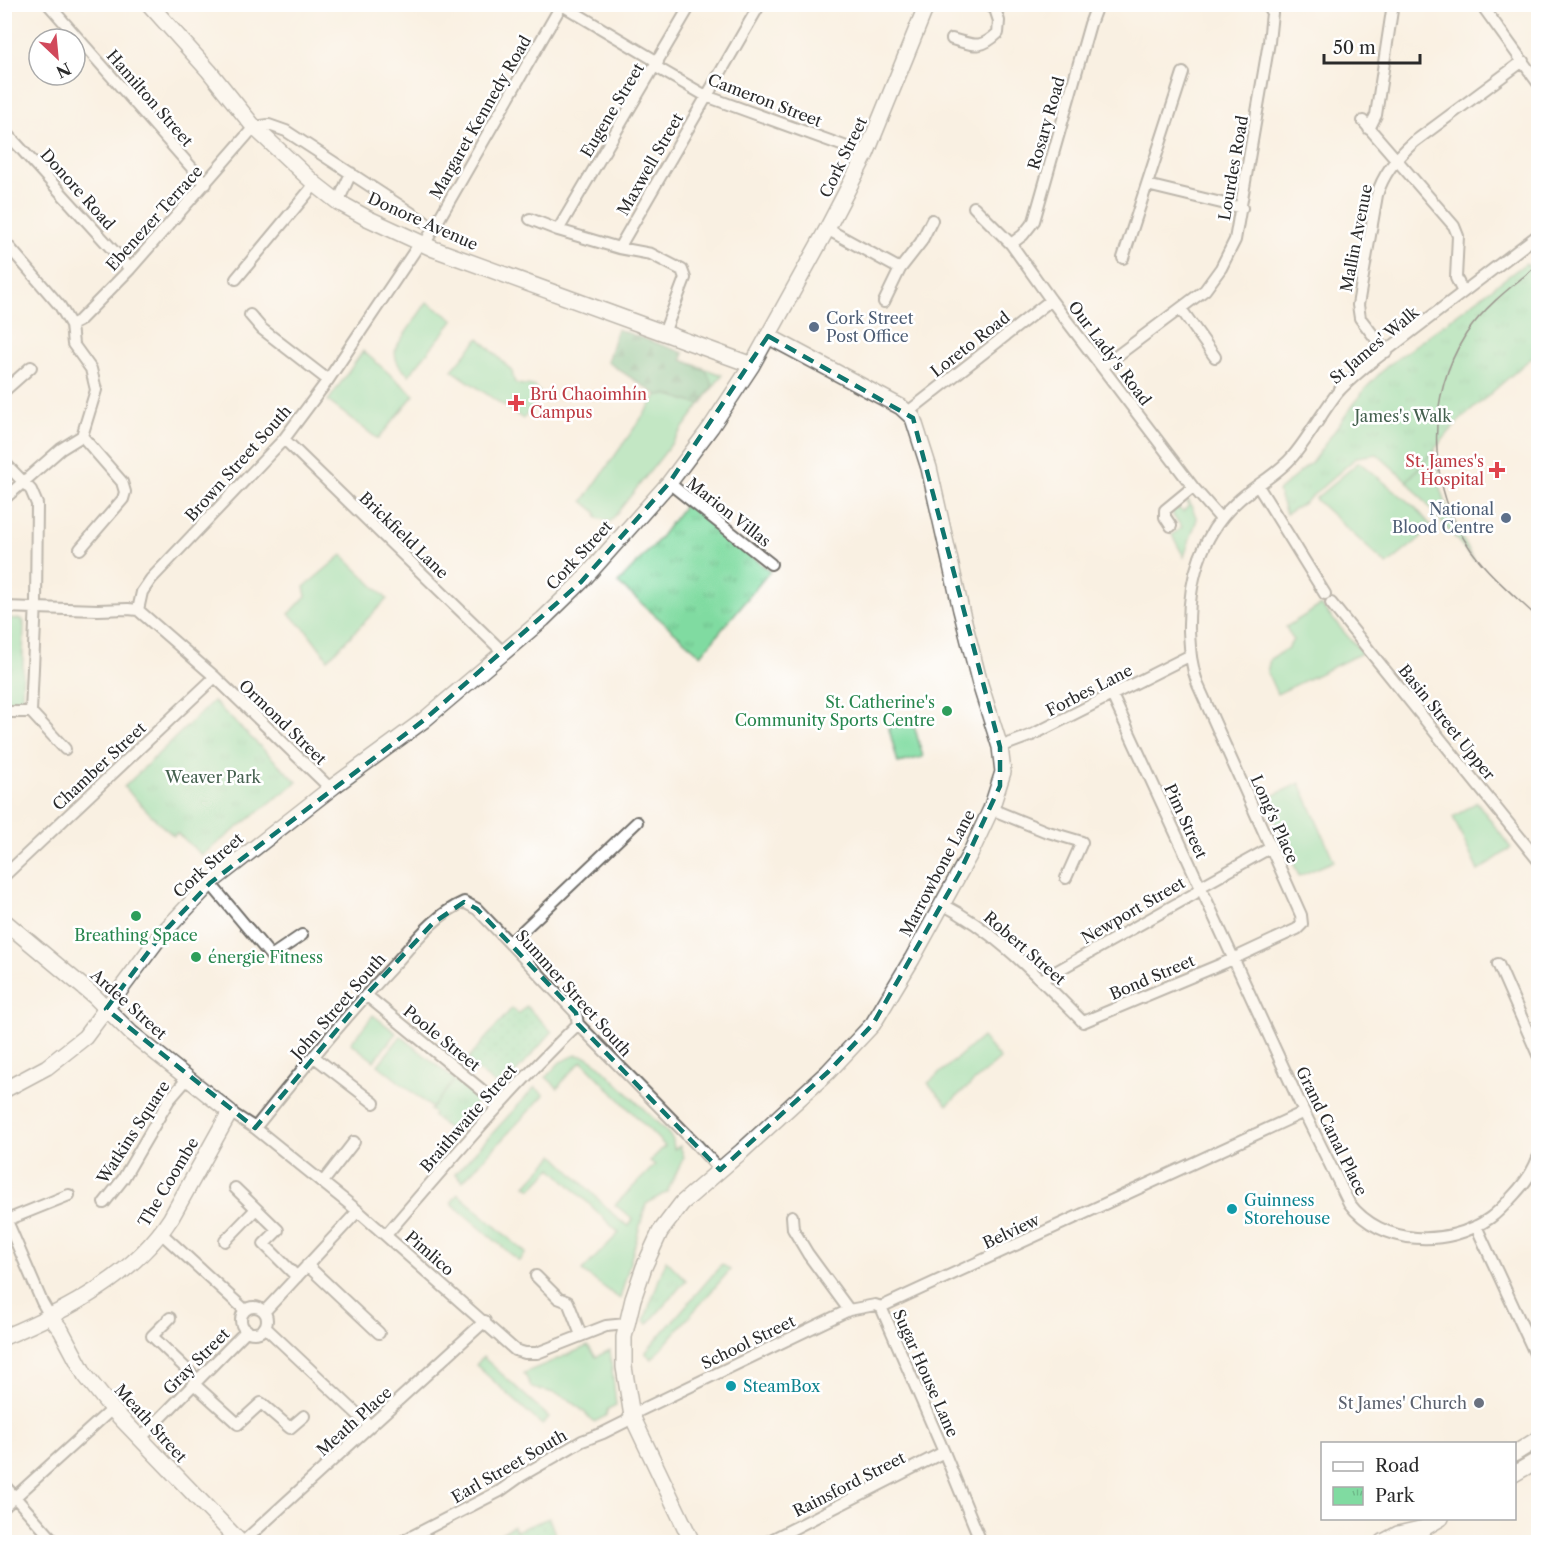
<svg xmlns="http://www.w3.org/2000/svg" width="1543" height="1547" font-family="'Libre Caslon Text',serif">
<defs>
<pattern id="forest-firs" width="22" height="20" patternUnits="userSpaceOnUse" patternTransform="scale(1.5)"><rect width="22" height="20" fill="#68bb87"/><path d="M5 1l3.5 6h-7zM16 11l3.5 6h-7z" fill="#56986f"/></pattern>
<pattern id="park-tufts" width="24" height="20" patternUnits="userSpaceOnUse" patternTransform="scale(1.5)"><rect width="24" height="20" fill="#80dba1"/><path d="M3 7l-1-3M5 7V3M7 7l1-3M15 17l-1-3M17 17v-4M19 17l1-3" fill="none" stroke="#6fbc8b"/></pattern>
<pattern id="garden-dots" width="8" height="8" patternUnits="userSpaceOnUse" patternTransform="scale(1.5)"><rect width="8" height="8" fill="#80dba1"/><path d="M2 2h.1M6 6h.1" fill="none" stroke="#6fbc8b" stroke-width="1.8" stroke-linecap="round"/></pattern>
</defs>
<rect width="100%" height="100%" fill="#fff"/>
<filter id="ink" filterUnits="userSpaceOnUse"><feTurbulence type="fractalNoise" baseFrequency=".0167" numOctaves="2"/><feDisplacementMap in="SourceGraphic" scale="12" xChannelSelector="R" yChannelSelector="G"/><feConvolveMatrix kernelMatrix="1 2 1 2 8 2 1 2 1" color-interpolation-filters="sRGB"/></filter>
<filter id="wash" filterUnits="userSpaceOnUse"><feTurbulence type="fractalNoise" baseFrequency=".008" numOctaves="4" result="noise"/><feDisplacementMap in="SourceGraphic" scale="24" xChannelSelector="R" yChannelSelector="G"/><feGaussianBlur stdDeviation="1.35" result="paint"/><feColorMatrix in="noise" values="0 0 0 0 0 0 0 0 0 0 0 0 0 0 0 0 0 1.4 0 .05"/><feComposite in="paint" operator="in"/></filter>
<g filter="url(#wash)">
<rect width="100%" height="100%" fill="#f9f0e2"/>
<path fill="#80dba1" stroke="#568366" stroke-width="1.5" d="M427,302L454,320L409,375C399,367 393,360 396,347Z
M479,338L512,371L514,381L517,384L534,386L542,395L523,419L452,370Z
M363,351L414,395L378,439L328,401Z
M682,360L722,375L663,455L610,522L597,518L596,512L583,501Z
M1435,449C1436,493 1454,523 1474,560L1407,481Z
M1359,462L1416,508L1433,528L1387,565L1315,499Z
M1189,501L1197,519L1184,557L1172,535L1182,527L1173,516V509L1176,506L1183,512L1189,505L1187,502Z
M342,555L387,599L328,659L307,631L289,614L306,596L304,587Z
M1321,605L1362,653L1277,694L1267,672L1270,659L1288,648L1293,640L1286,627Z
M912,718L923,757L898,763L888,725Z
M1300,783L1334,861L1299,876L1265,799Z
M1477,802L1511,848L1478,871L1453,817Z
M373,1015L396,1033L374,1061L351,1043Z
M401,1036L455,1080L432,1108L378,1065Z
M982,1037L1000,1059L947,1105L928,1083Z
M576,1055L588,1057L597,1063L667,1132L673,1140L674,1149L680,1146L684,1157L667,1192L646,1204L620,1299L582,1271L619,1233L552,1168L531,1189L526,1185L554,1155L619,1220L629,1226L633,1219L615,1205L655,1165L650,1161L665,1146L582,1061L565,1078L558,1088L546,1077L560,1062Z
M535,1087L544,1095L463,1181L455,1174Z
M458,1194L526,1253L519,1261L451,1203Z
M722,1264L730,1270L652,1359L645,1353Z
M588,1346L596,1357L610,1350L616,1405L608,1409L606,1416L594,1422C571,1398 565,1394 532,1388L524,1373Z
M483,1357L549,1417L542,1425L476,1365Z"/>
<path fill="url(#forest-firs)" stroke="#4a7359" stroke-width="1.5" d="M617,329L684,353L682,360L706,370L713,386L701,404C684,403 676,393 657,395L607,362Z"/>
<path fill="url(#park-tufts)" stroke="#568366" stroke-width="1.5" d="M1526,263L1528,266L1532,263L1538,271V352L1458,422L1407,481L1377,454L1357,457L1304,503L1286,514L1278,491L1312,462L1364,390L1386,367Z
M686,503L770,571L701,655L618,583L655,544Z
M5,618L22,619L24,622L22,700L18,702H5Z
M213,701L297,782L202,855L177,833L174,836L162,826L124,787Z
M455,1080L479,1099L452,1132L433,1116L434,1113L430,1110Z
M666,1260L686,1280L648,1324L644,1321Z"/>
<path fill="url(#garden-dots)" stroke="#568366" stroke-width="1.5" d="M526,1006L552,1032L501,1089L466,1061L512,1008L519,1014Z
M549,1518L558,1542H501L498,1535L513,1526L516,1531Z"/>
</g>
<g filter="url(#ink)">
<g fill="none" stroke-linecap="round" stroke-linejoin="round">
<defs>
<path id="street" d="M48,4L206,184
M1481,4L1538,83
M562,5L658,62
M952,39C974,45 980,50 998,33L999,21L995,9L986,4
M656,67L706,96L866,154
M1363,121L1454,226L1458,236L1456,278L1463,292
M1369,129L1376,115L1393,4
M4,130L130,269
M1147,185L1242,208
M338,202L351,173
M974,207L1011,244L1051,300L1193,487L1221,519
M530,219L558,230L619,248L651,254L682,270L685,278L664,333
M827,229L900,269
M558,230L691,4
M4,241L60,306L71,325L73,344L91,369L96,390L82,436
M1011,244L1023,235L1034,221L1090,24L1096,8L1101,4
M424,245L562,4
M619,248L760,4
M1123,258L1183,73
M236,279L315,184
M884,302L900,269L921,242L932,220
M1181,309L1215,357
M250,315L262,329L328,380
M71,325L79,321L130,269L254,127L269,125L286,131L425,222
M1386,352L1360,318L1358,305L1377,195C1383,174 1398,156 1414,142L1523,61
M1102,367L1205,290L1221,268L1235,240L1269,42L1272,13L1267,4
M4,391L31,367
M908,412L1051,300
M284,439L503,652
M4,462L31,490L37,504L36,602L31,712H4
M669,483L771,564
M1258,486L1325,594
M4,499L61,449L82,436
M1171,526L1165,517V510L1193,487
M80,549L123,499L125,492L122,482L82,436
M1331,603L1538,860
M4,607L98,610L128,609L138,610L215,677L331,789
M138,610L142,592L151,579L284,439L328,380L420,243
M1112,695L1304,1112L1349,1203C1381,1246 1448,1248 1490,1218C1501,1210 1510,1199 1519,1189C1527,1180 1534,1169 1538,1158
M31,712L65,749
M1000,747L1032,735L1189,656
M991,809L1045,831L1082,842L1066,878
M4,876L215,677
M210,883L271,956L302,935
M942,904C997,932 1040,979 1083,1022L1224,963L1297,929L1302,924L1301,915L1198,685C1191,666 1190,651 1189,631C1188,581 1201,533 1240,499C1257,484 1278,474 1293,456C1310,436 1322,412 1338,392C1346,383 1356,375 1365,367L1538,235
M510,943L637,822
M1498,964L1538,1055
M1041,980L1194,894L1200,887L1270,848
M366,995L499,1104
M313,1056L374,1103
M230,1112L255,1128L358,1211L515,1350L525,1353H537L606,1326L626,1324
M255,1128C299,1073 344,1018 393,966C414,943 434,915 464,902L477,909L576,1013L578,1024L697,1145L720,1170
M323,1182L354,1142
M235,1188L278,1230L264,1244L297,1277
M104,1203L123,1179L169,1100L188,1078
M4,1214L42,1302L50,1316
M792,1216L793,1229L808,1254L849,1310
M7,1220L69,1195
M1476,1226L1538,1360
M161,1233L245,1310
M386,1235C448,1163 509,1091 578,1024
M225,1241L256,1209
M307,1265L379,1333
M536,1276L558,1298L568,1302L581,1335
M241 1320a13 13 0 1 1 26 0a13 13 0 1 1-26 0Z
M881,1307L1304,1112
M881,1307L944,1452L981,1542
M265,1311L358,1211
M170,1318L152,1336L198,1380
M265,1327L370,1426
M194,1384L238,1424L261,1403L290,1428L304,1416
M141,1438L247,1330
M4,1485L55,1542
M4,1507L112,1409
M243,1542L485,1321
M401,1542L500,1491L521,1476L582,1441L603,1433L625,1422L639,1411L849,1310L875,1305L881,1307
M767,1542L944,1452"/>
<path id="secondary" d="M149,4L209,71L254,127L315,184L338,202L367,218L434,249L752,365
M4,921L94,996L131,1033L230,1112L171,1218C134,1276 66,1311 4,1337
M4,1090L47,1067L85,1037L161,935L210,883L334,786L424,720L543,619L581,582L669,483L711,427L752,365L827,229L866,154L927,4
M50,1316L61,1330L85,1375L112,1409L240,1542
M1514,1454L1538,1439
M1514,1474L1538,1460
M692,1542L632,1416L624,1367V1337L633,1299L644,1267L660,1232L682,1203L742,1151L828,1072L873,1024L912,959L971,852L991,809L1003,772L1000,747L980,684L961,610L929,468L913,418L901,407L768,336
M1383,1542L1398,1534L1424,1528L1441,1518"/>
</defs>
<use href="#street" stroke="#73706b" stroke-width="14"/>
<use href="#secondary" stroke="#73706b" stroke-width="18"/>
<use href="#street" stroke="#fff" stroke-width="10"/>
<use href="#secondary" stroke="#fff" stroke-width="15"/>
<path stroke="#2b2b2b" stroke-width="1.5" d="M1538,265C1512,286 1485,306 1466,334C1425,400 1427,486 1471,550C1490,576 1515,596 1538,618"/>
</g>
</g>
<path d="M0 0H1543V1547H0ZM768,336L913,418L1000,747V786L959,874L873,1024L828,1072L720,1170L578,1024L576,1013L477,909L464,902L433,923L366,995L255,1128L106,1009L161,935L210,883L424,720L581,582L669,483Z" fill="#f9f0e2" fill-opacity=".55" fill-rule="evenodd"/>
<path fill="none" stroke="#0f766e" stroke-width="4.5" stroke-dasharray="12 8" stroke-linejoin="round" d="M768,336L913,418L1000,747V786L959,874L873,1024L828,1072L720,1170L578,1024L576,1013L477,909L464,902L433,923L366,995L255,1128L106,1009L161,935L210,883L424,720L581,582L669,483Z"/>
<g fill="#5c6f8a" stroke="#fff" stroke-width="2">
<circle cx="814" cy="327" r="6"/>
<circle cx="1506" cy="518" r="6"/>
</g>
<g fill="#e0444e" stroke="#fff" stroke-width="2">
<path d="M513 394h6v6h6v6h-6v6h-6v-6h-6v-6h6z"/>
<path d="M1494 461h6v6h6v6h-6v6h-6v-6h-6v-6h6z"/>
</g>
<g fill="#2e9e5b" stroke="#fff" stroke-width="2">
<circle cx="947" cy="711" r="6"/>
<circle cx="136" cy="916" r="6"/>
<circle cx="196" cy="957" r="6"/>
</g>
<g fill="#0f9aa8" stroke="#fff" stroke-width="2">
<circle cx="1232" cy="1209" r="6"/>
<circle cx="731" cy="1386" r="6"/>
</g>
<circle fill="#6b7280" stroke="#fff" stroke-width="2" cx="1479" cy="1403" r="6"/>
<g text-anchor="middle" dominant-baseline="central" stroke-width="5" stroke-linejoin="round" paint-order="stroke">
<g font-size="16" fill="#2b2b2b" stroke="#fff">
<text transform="translate(150 98) rotate(49)">Hamilton Street</text>
<text transform="translate(765 100) rotate(21)">Cameron Street</text>
<text transform="translate(612 110) rotate(-59)">Eugene Street</text>
<text transform="translate(480 117) rotate(-60)">Margaret Kennedy Road</text>
<text transform="translate(1046 123) rotate(-74)">Rosary Road</text>
<text transform="translate(843 157) rotate(-64)">Cork Street</text>
<text transform="translate(650 164) rotate(-60)">Maxwell Street</text>
<text transform="translate(1233 168) rotate(-80)">Lourdes Road</text>
<text transform="translate(78 189) rotate(48)">Donore Road</text>
<text transform="translate(154 218) rotate(-48)">Ebenezer Terrace</text>
<text transform="translate(423 221) rotate(24)">Donore Avenue</text>
<text transform="translate(1356 238) rotate(-79)">Mallin Avenue</text>
<text transform="translate(970 344) rotate(-38)">Loreto Road</text>
<text transform="translate(1374 345) rotate(-40)">St James' Walk</text>
<text transform="translate(1110 353) rotate(53)">Our Lady's Road</text>
<text transform="translate(238 463) rotate(-48)">Brown Street South</text>
<text transform="translate(729 512) rotate(38)">Marion Villas</text>
<text transform="translate(404 535) rotate(44)">Brickfield Lane</text>
<text transform="translate(579 555) rotate(-47)">Cork Street</text>
<text transform="translate(1089 690) rotate(-27)">Forbes Lane</text>
<text transform="translate(283 722) rotate(44)">Ormond Street</text>
<text transform="translate(1447 722) rotate(51)">Basin Street Upper</text>
<text transform="translate(99 766) rotate(-43)">Chamber Street</text>
<text transform="translate(1275 819) rotate(66)">Long's Place</text>
<text transform="translate(1186 821) rotate(65)">Pim Street</text>
<text transform="translate(208 865) rotate(-42)">Cork Street</text>
<text transform="translate(937 873) rotate(-62)">Marrowbone Lane</text>
<text transform="translate(1133 910) rotate(-30)">Newport Street</text>
<text transform="translate(1025 948) rotate(41)">Robert Street</text>
<text transform="translate(1152 977) rotate(-23)">Bond Street</text>
<text transform="translate(574 993) rotate(48)">Summer Street South</text>
<text transform="translate(129 1004) rotate(42)">Ardee Street</text>
<text transform="translate(338 1006) rotate(-49)">John Street South</text>
<text transform="translate(442 1038) rotate(39)">Poole Street</text>
<text transform="translate(468 1118) rotate(-49)">Braithwaite Street</text>
<text transform="translate(1332 1131) rotate(64)">Grand Canal Place</text>
<text transform="translate(133 1132) rotate(-57)">Watkins Square</text>
<text transform="translate(168 1182) rotate(-59)">The Coombe</text>
<text transform="translate(1011 1231) rotate(-25)">Belview</text>
<text transform="translate(430 1253) rotate(41)">Pimlico</text>
<text transform="translate(748 1342) rotate(-26)">School Street</text>
<text transform="translate(196 1361) rotate(-45)">Gray Street</text>
<text transform="translate(926 1373) rotate(66)">Sugar House Lane</text>
<text transform="translate(354 1421) rotate(-42)">Meath Place</text>
<text transform="translate(151 1423) rotate(48)">Meath Street</text>
<text transform="translate(509 1466) rotate(-30)">Earl Street South</text>
<text transform="translate(849 1484) rotate(-27)">Rainsford Street</text>
</g>
<g font-size="16" fill="#4e5e75" stroke="#fff" text-anchor="start">
<text x="826" y="318">Cork Street<tspan x="826" dy="18">Post Office</tspan></text>
<text x="1494" y="509" text-anchor="end">National<tspan x="1494" dy="18">Blood Centre</tspan></text>
</g>
<g font-size="16" fill="#be3a42" stroke="#fff" text-anchor="start">
<text x="530" y="394">Brú Chaoimhín<tspan x="530" dy="18">Campus</tspan></text>
<text x="1484" y="461" text-anchor="end">St. James's<tspan x="1484" dy="18">Hospital</tspan></text>
</g>
<g font-size="16" fill="#44604e" stroke="#fff">
<text x="1403" y="416">James's Walk</text>
<text x="213" y="777">Weaver Park</text>
</g>
<g font-size="16" fill="#27864d" stroke="#fff" text-anchor="end">
<text x="935" y="702">St. Catherine's<tspan x="935" dy="18">Community Sports Centre</tspan></text>
<text x="136" y="935" text-anchor="middle">Breathing Space</text>
<text x="208" y="957" text-anchor="start">énergie Fitness</text>
</g>
<g font-size="16" fill="#0d838f" stroke="#fff" text-anchor="start">
<text x="1244" y="1200">Guinness<tspan x="1244" dy="18">Storehouse</tspan></text>
<text x="743" y="1386">SteamBox</text>
</g>
<g font-size="16" fill="#5b616d" stroke="#fff" text-anchor="end">
<text x="1467" y="1403">St James' Church</text>
</g>
</g>
<rect width="1543" height="1547" fill="none" stroke="#fff" stroke-width="24"/>
<rect x="1321" y="1442" width="195" height="78" fill="#ffffff" stroke="#aaaaaa" stroke-width="1.5"/>
<rect x="1333" y="1462" width="30" height="9" fill="#ffffff" stroke="#aaaaaa" stroke-width="1.5"/>
<text x="1375" y="1472" font-size="18" fill="#2b2b2b">Road</text>
<rect x="1333" y="1487" width="30" height="18" fill="url(#park-tufts)" stroke="#aaaaaa" stroke-width="1.5"/>
<text x="1375" y="1502" font-size="18" fill="#2b2b2b">Park</text>
<g transform="translate(57 57) rotate(154)"><circle r="28" fill="#ffffff" stroke="#aaaaaa" stroke-width="1.5"/>
<path d="M0-4.5L10 22L0 15L-10 22Z" fill="#d1495b"/>
<text y="-9" font-size="16" font-weight="bold" text-anchor="middle" fill="#2b2b2b">N</text>
</g>
<path d="M1324 54v9h96v-9" fill="none" stroke="#2b2b2b" stroke-width="3"/>
<text x="1333" y="54" font-size="18" fill="#2b2b2b" stroke="#ffffff" stroke-width="4.5" paint-order="stroke">50 m</text>
</svg>
